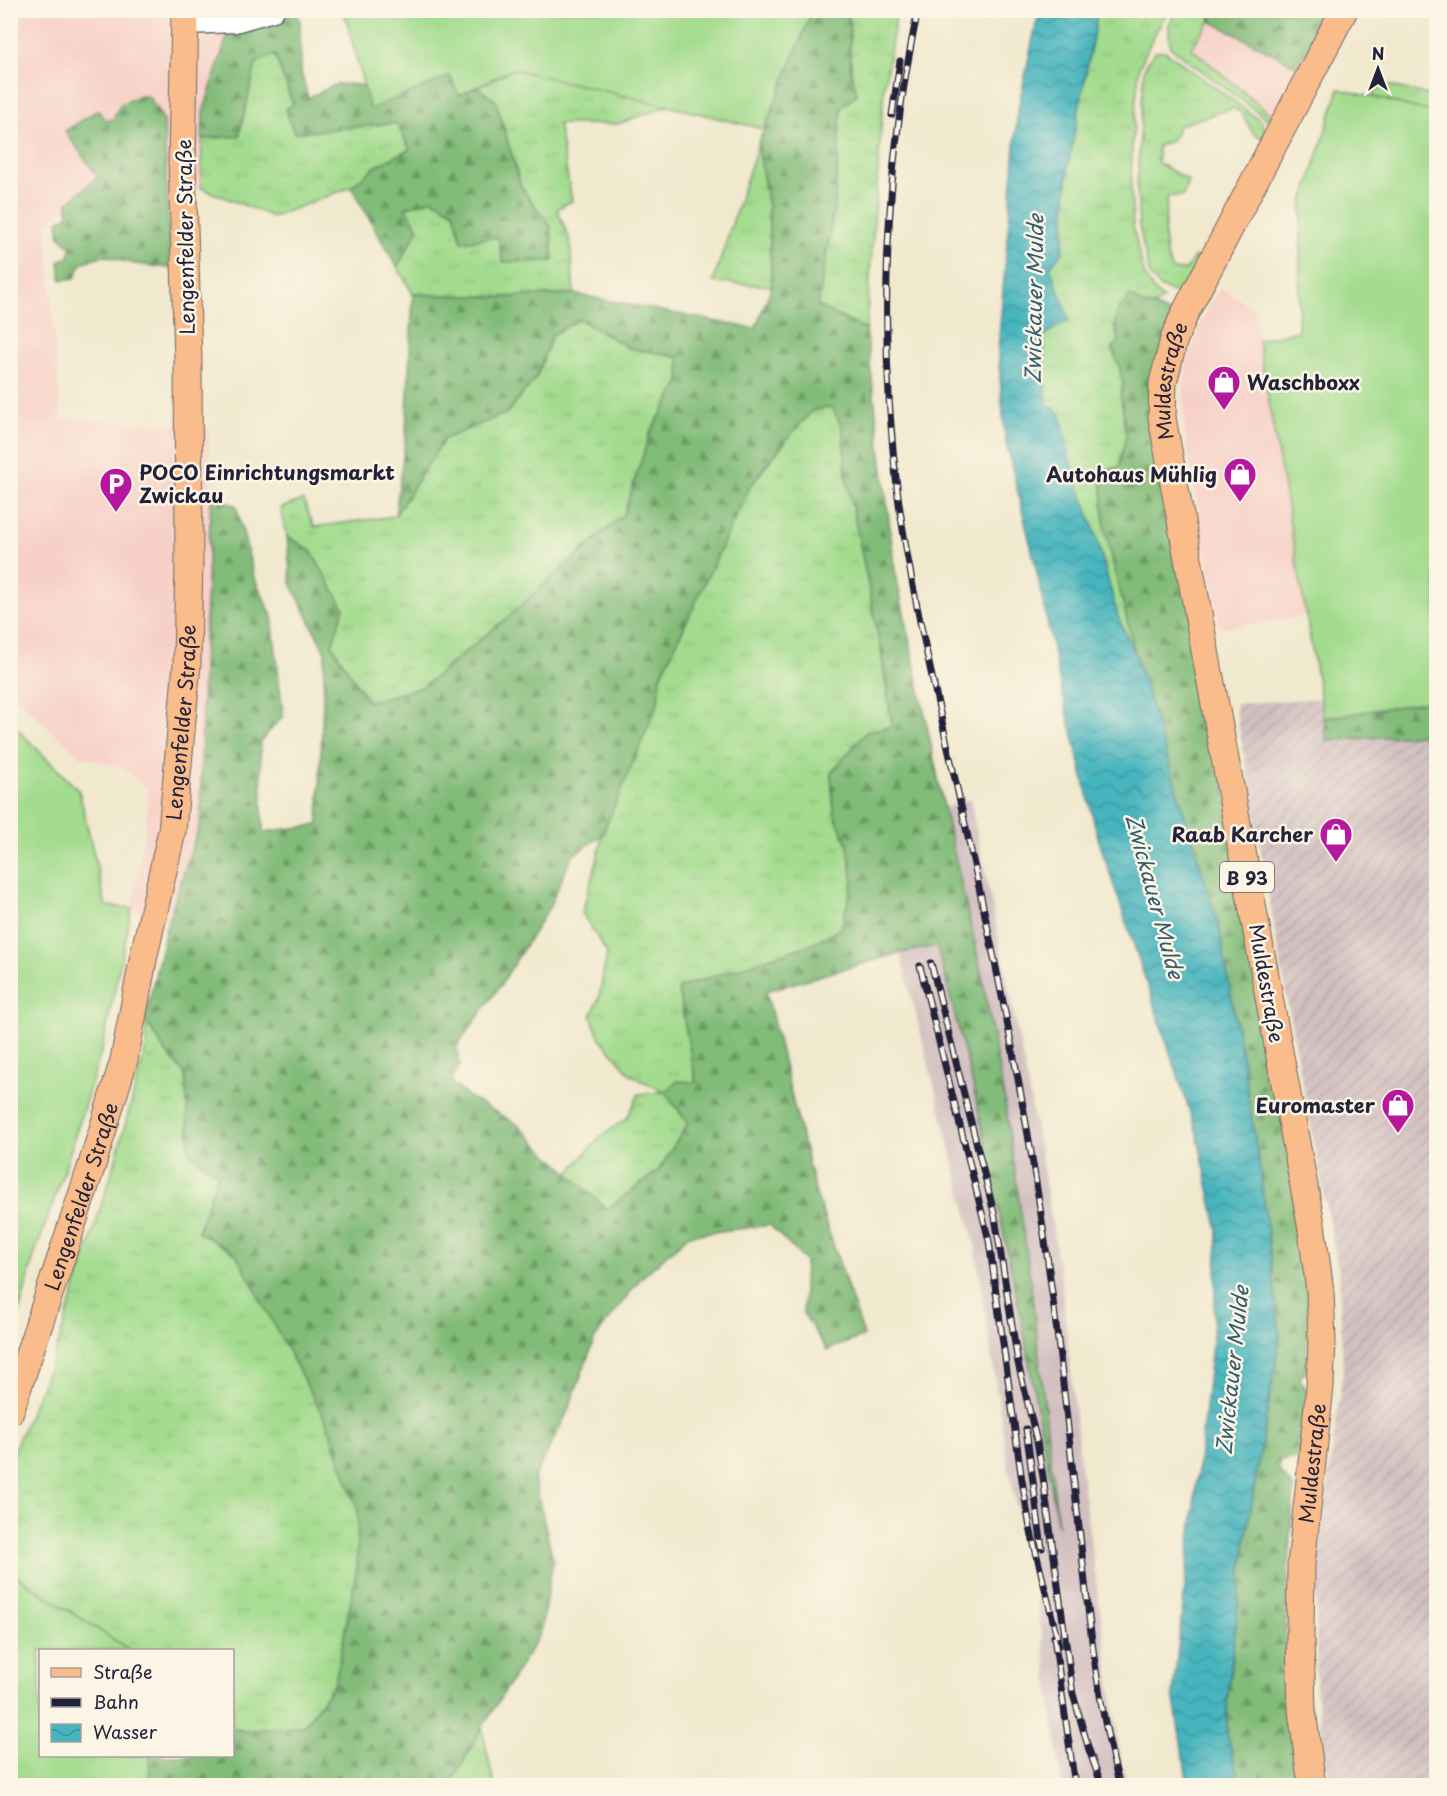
<svg xmlns="http://www.w3.org/2000/svg" width="1447" height="1796" font-family="'Playpen Sans',sans-serif">
<defs>
<pattern id="industrial-furrows" width="10" height="10" patternUnits="userSpaceOnUse" patternTransform="scale(1.5)"><rect width="10" height="10" fill="#d2bfc0"/><path d="M-1 1l2-2M0 10L10 0M9 11l2-2" fill="none" stroke="#b4a4a6"/></pattern>
<pattern id="grass-tufts" width="24" height="20" patternUnits="userSpaceOnUse" patternTransform="scale(1.5)"><rect width="24" height="20" fill="#a3dc8e"/><path d="M3 7l-1-3M5 7V3M7 7l1-3M15 17l-1-3M17 17v-4M19 17l1-3" fill="none" stroke="#8cbc7b"/></pattern>
<pattern id="forest-firs" width="22" height="20" patternUnits="userSpaceOnUse" patternTransform="scale(1.5)"><rect width="22" height="20" fill="#82bc79"/><path d="M5 1l3.5 6h-7zM16 11l3.5 6h-7z" fill="#6a9864"/></pattern>
<pattern id="water-waves" width="16" height="10" patternUnits="userSpaceOnUse" patternTransform="scale(1.5)"><rect width="16" height="10" fill="#46b5be"/><path d="M0 5q4-4 8 0t8 0" fill="none" stroke="#3a939c"/></pattern>
</defs>
<rect width="100%" height="100%" fill="#fcf5e5"/>
<filter id="ink" filterUnits="userSpaceOnUse"><feTurbulence type="fractalNoise" baseFrequency=".0167" numOctaves="2"/><feDisplacementMap in="SourceGraphic" scale="12" xChannelSelector="R" yChannelSelector="G"/><feConvolveMatrix kernelMatrix="1 2 1 2 8 2 1 2 1" color-interpolation-filters="sRGB"/></filter>
<filter id="wash" filterUnits="userSpaceOnUse"><feTurbulence type="fractalNoise" baseFrequency=".008" numOctaves="4" result="noise"/><feDisplacementMap in="SourceGraphic" scale="24" xChannelSelector="R" yChannelSelector="G"/><feGaussianBlur stdDeviation="1.35" result="paint"/><feColorMatrix in="noise" values="0 0 0 0 0 0 0 0 0 0 0 0 0 0 0 0 0 1.4 0 .05"/><feComposite in="paint" operator="in"/></filter>
<g filter="url(#wash)">
<rect width="100%" height="100%" fill="#f1e9ce"/>
<path fill="#f7d1c8" d="M11,11H288L229,30L203,113L201,188L167,183L101,181L46,223L61,419L209,427L211,498L203,665L200,823L167,924L132,908L145,829L149,790L122,768L80,756L25,706L11,688Z
M1210,21L1298,67L1272,116L1191,48Z
M1220,288L1254,308L1258,340L1306,616L1230,627H1219L1186,442L1183,396L1187,362L1202,320Z"/>
<path fill="url(#industrial-furrows)" d="M1320,698L1324,718L1436,700V1785H1329L1316,1691V1569L1343,1370L1339,1272L1295,1045L1235,704Z"/>
<path fill="#d2bfc0" d="M970,799L1020,1042L1042,1162L1061,1280L1083,1488L1122,1766L1128,1785H1062L1036,1590L1009,1472L975,1245L900,953L937,946L973,1085L1022,1322L1056,1513L1031,1284L1005,1103L982,976L944,808Z"/>
<path fill="url(#grass-tufts)" stroke="#627f64" stroke-width="1.5" d="M849,11H897L884,88L866,330L818,306L835,201L841,108L857,94L851,73Z
M1098,11H1168L1153,37L1139,68L1132,146L1131,187L1133,228L1145,277L1153,289L1163,299L1154,306L1144,305L1114,326L1119,341V364L1123,385L1121,394L1126,437L1119,467L1101,471L1105,529L1135,653L1118,617L1096,535L1070,462L1061,415L1046,404L1044,335L1069,320L1050,267L1063,251L1068,166Z
M1175,11H1214L1210,21L1191,48L1272,116L1267,119L1170,47L1169,25Z
M1159,51H1165L1261,121L1267,133L1264,139L1253,133L1241,112L1233,108L1179,125L1173,140L1158,146V163L1188,180L1183,196H1168C1165,220 1160,249 1173,270H1186L1194,257L1202,258L1182,292L1176,294L1172,291L1161,288L1150,276L1139,226L1137,185L1144,69L1154,52Z
M275,55L293,104L294,133L396,123L410,149L375,167L351,187L273,217L201,188L202,139L239,136L256,62Z
M513,69L669,106L618,124H558L572,201L557,209L570,241L574,294L501,297L413,294L397,267L419,228L404,208L432,199L454,212L551,227L521,187L496,101L477,87Z
M1384,84L1436,97V113L1370,96Z
M758,144L768,207L772,286L713,282Z
M580,319L629,347L679,357L680,382L650,433L624,514L515,611L423,687L368,702L332,645L311,552L287,536L281,508L303,500L314,527L395,516L444,439L507,413L537,376L552,335Z
M832,407L843,429L846,474L881,650L892,726L844,759L831,773L834,813L848,846L853,881L841,929L809,945L678,988L696,1082L665,1092L688,1123L659,1170L607,1209L568,1174L599,1138L627,1118L639,1094L664,1092L631,1075L600,1038L591,1016L599,998L607,953L582,913L597,861L602,835L657,706L661,676L750,486L791,434L813,410Z
M145,1019L165,1051L185,1074L191,1153L218,1175L198,1232L236,1253L327,1423L358,1511L357,1568L335,1683L303,1726L243,1731L233,1727L232,1650H130L11,1573V1457L54,1357L115,1162L146,1048Z
M482,1728L494,1785H450Z"/>
<path fill="url(#forest-firs)" stroke="#526f5a" stroke-width="1.5" fill-rule="evenodd" d="M288,11H296L300,22L301,71L308,98L337,84L363,85L370,108L450,76L459,95L477,87L496,101L521,187L551,227L553,261L503,262L498,237L462,242L454,212L432,199L405,208L419,228L397,267L351,187L375,167L410,149L396,123L294,133L285,109L293,104L275,55L256,63L239,136L202,139L203,113L229,30Z
M812,11H849L851,73L857,94L841,108L835,201L818,306L866,330L895,570L944,808L982,976L1005,1103L1031,1284L1058,1526L1022,1322L973,1085L937,946L900,953L766,991L815,1191L864,1336L827,1350L803,1313L805,1261L770,1225L689,1235L641,1278L595,1338L567,1413L534,1478L553,1560L540,1634L482,1728L450,1785H147L149,1783L150,1756H232L233,1727L243,1731L304,1726L335,1683L357,1568L358,1511L327,1423L236,1254L198,1232L218,1175L190,1153L185,1074L165,1051L145,1019L167,924L200,823L203,665L211,498L236,505L254,577L272,616L283,716L260,742L263,832L318,825L325,652L291,583L287,536L311,551L344,608L332,645L368,702L423,687L515,611L624,514L650,433L680,382L679,357L629,348L579,319L552,335L537,376L507,413L444,439L395,516L406,435L413,294L501,297L574,294L755,329L772,286L768,207L758,144ZM832,407L843,429L846,474L881,650L892,726L866,732L831,773L834,813L848,846L853,881L841,929L809,945L678,988L696,1082L677,1081L665,1092L688,1123L659,1170L607,1209L540,1147L519,1125L470,1098L451,1082L460,1066L457,1046L500,986L550,906L572,856L602,835L657,706L661,676L750,486L791,434L813,410Z
M1214,11V10L1327,11L1298,67L1210,21Z
M140,95L149,97L164,121L170,268L135,264L106,256L93,258L81,264L75,278L61,280L59,261L69,257L71,247L60,237L58,221L68,216V202L98,177L65,131L98,110L104,119L112,120L121,104Z
M1131,296L1144,305L1154,306L1169,313L1167,343L1157,383L1299,1224L1308,1291L1306,1370L1299,1379L1307,1390L1304,1434L1297,1458L1280,1461L1278,1469L1294,1489L1288,1564L1285,1637L1286,1709L1299,1785H1243L1235,1765L1227,1734V1701L1246,1536L1280,1337L1261,1177L1242,1057L1219,928L1135,653L1105,529L1101,471L1119,467L1126,437L1121,394L1123,385L1119,365L1111,349L1119,341C1112,318 1114,312 1131,296Z
M1436,700V734L1327,740L1324,718Z"/>
<path fill="#a3dc8e" stroke="#627f64" stroke-width="1.5" d="M344,11V10L812,11L764,129L513,69L459,95L450,76L370,109Z
M1339,89L1436,113V700L1324,718L1258,340L1298,331L1302,205Z
M11,723L79,791L106,906L132,908L102,1049L62,1177L34,1256L11,1343Z
M10,1573L130,1650H40V1756H150L149,1783L147,1785H11Z"/>
<path fill="url(#water-waves)" stroke="#346c7c" stroke-width="1.5" d="M1041,11H1098L1068,166L1063,251L1050,267L1069,320L1044,335L1046,403L1061,414L1070,462L1096,535L1118,617L1135,653L1219,927L1242,1057L1261,1177L1280,1337L1246,1536L1227,1701V1734L1235,1765L1243,1785H1188L1173,1693L1213,1336L1218,1231L1197,1133L1098,838L1060,683L1035,563L1005,439L998,350L1018,109L1036,24Z"/>
</g>
<g filter="url(#ink)">
<g fill="none" stroke-linecap="round" stroke-linejoin="round">
<defs>
<path id="minor" d="M185,23L235,21L273,10"/>
<g id="major">
<path id="s1" d="M10,1411L92,1165L124,1060L144,955L172,831L187,664L189,558L188,360L182,162L185,10"/>
<path id="s2" d="M1312,1786L1302,1710L1300,1638L1301,1565L1320,1386L1322,1340L1320,1291L1311,1224L1162,418L1163,383L1174,339L1185,313L1344,10"/>
</g>
</defs>
<use href="#minor" stroke="#6a686e" stroke-width="25"/>
<use href="#major" stroke="#6a686e" stroke-width="29"/>
<use href="#minor" stroke="#fff" stroke-width="22"/>
<use href="#major" stroke="#f9bc8a" stroke-width="27"/>
<defs>
<path id="rail" d="M918,10C884,168 878,336 898,496C911,591 934,685 955,779C986,917 1016,1055 1038,1195C1056,1308 1067,1422 1080,1536C1089,1620 1097,1704 1120,1786
M892,115L900,61
M931,963L995,1217L1018,1363L1037,1442L1043,1477L1073,1694L1089,1750L1102,1786
M920,966L989,1241L1021,1474L1030,1528L1059,1645
M1026,1429L1042,1548
M1054,1637L1075,1786"/>
</defs>
<use href="#rail" stroke="#22223b" stroke-width="7"/>
<use href="#rail" stroke="#fcf5e5" stroke-width="4.5" stroke-dasharray="14" stroke-linecap="butt"/>
</g>
</g>
<defs>
<symbol id="shop-pin" viewBox="-11 -11 22 30"><path d="M0 17L-7.5 6A9.5 9.5 0 1 1 7.5 6Z" fill="#b5179e" stroke="#fcf5e5"/><path d="M-5-2.5h2.3a2.7 3.5 0 0 1 5.4 0H5L5.5 6h-11ZM-1.5-2.5h3a1.5 2.3 0 0 0-3 0Z" fill="#fff"/></symbol>
<symbol id="parking-pin" viewBox="-11 -11 22 30"><path d="M0 17L-7.5 6A9.5 9.5 0 1 1 7.5 6Z" fill="#b5179e" stroke="#fcf5e5"/><path d="M-3.5-5.5H1a3.5 3.5 0 0 1 0 7H-1V5.5H-3.5ZM-1-3.4V-.6H.8a1.4 1.4 0 0 0 0-2.8Z" fill="#fff"/></symbol>
</defs>
<g fill-rule="evenodd">
<use href="#shop-pin" x="1205" y="363" width="38" height="52"/>
<use href="#shop-pin" x="1221" y="455" width="38" height="52"/>
<use href="#parking-pin" x="97" y="465" width="38" height="52"/>
<use href="#shop-pin" x="1317" y="815" width="38" height="52"/>
<use href="#shop-pin" x="1379" y="1086" width="38" height="52"/>
</g>
<g text-anchor="middle" dominant-baseline="central" stroke-width="5" stroke-linejoin="round" paint-order="stroke">
<rect fill="#fcf5e5" stroke="#63616e" stroke-width="1.5" x="1220" y="862" width="54" height="30" rx="4.5"/>
<g font-size="18" font-weight="bold" fill="#22223b">
<text x="1247" y="877">B 93</text>
</g>
<g font-size="20" fill="#22223b" stroke="#fcf5e5">
<text transform="translate(185 237) rotate(-91)">Lengenfelder Straße</text>
<text stroke="none"><textPath href="#s2" startOffset="1422">Muldestraße</textPath></text>
<text stroke="none"><textPath href="#s1" startOffset="712">Lengenfelder Straße</textPath></text>
<text transform="translate(1267 983) rotate(80)">Muldestraße</text>
<text stroke="none"><textPath href="#s1" startOffset="226">Lengenfelder Straße</textPath></text>
<text stroke="none"><textPath href="#s2" startOffset="324">Muldestraße</textPath></text>
</g>
<g font-size="20" font-weight="bold" fill="#22223b" stroke="#fcf5e5" text-anchor="end">
<text x="1247" y="382" text-anchor="start">Waschboxx</text>
<text x="139" y="472" text-anchor="start">POCO Einrichtungsmarkt<tspan x="139" dy="23">Zwickau</tspan></text>
<text x="1217" y="474">Autohaus Mühlig</text>
<text x="1313" y="834">Raab Karcher</text>
<text x="1375" y="1105">Euromaster</text>
</g>
<g font-size="21" font-style="italic" fill="#305d6f" stroke="#fcf5e5">
<text transform="translate(1033 299) rotate(-89)">Zwickauer Mulde</text>
<text transform="translate(1156 896) rotate(75)">Zwickauer Mulde</text>
<text transform="translate(1231 1370) rotate(-84)">Zwickauer Mulde</text>
</g>
</g>
<rect width="1447" height="1796" fill="none" stroke="#fcf5e5" stroke-width="36"/>
<rect x="39" y="1649" width="195" height="108" fill="#fcf5e5" stroke="#a5a1a1" stroke-width="1.5"/>
<rect x="51" y="1668" width="30" height="9" fill="#f9bc8a" stroke="#a5a1a1" stroke-width="1.5"/>
<text x="93" y="1679" font-size="18" fill="#22223b">Straße</text>
<rect x="51" y="1698" width="30" height="9" fill="#22223b" stroke="#a5a1a1" stroke-width="1.5"/>
<text x="93" y="1709" font-size="18" fill="#22223b">Bahn</text>
<rect x="51" y="1724" width="30" height="18" fill="url(#water-waves)" stroke="#a5a1a1" stroke-width="1.5"/>
<text x="93" y="1739" font-size="18" fill="#22223b">Wasser</text>
<g transform="translate(1378 69)" stroke="#fcf5e5" stroke-width="4.5" paint-order="stroke">
<path d="M0-4.5L10 22L0 15L-10 22Z" fill="#22223b"/>
<text y="-9" font-size="16" font-weight="bold" text-anchor="middle" fill="#22223b">N</text>
</g>
</svg>
